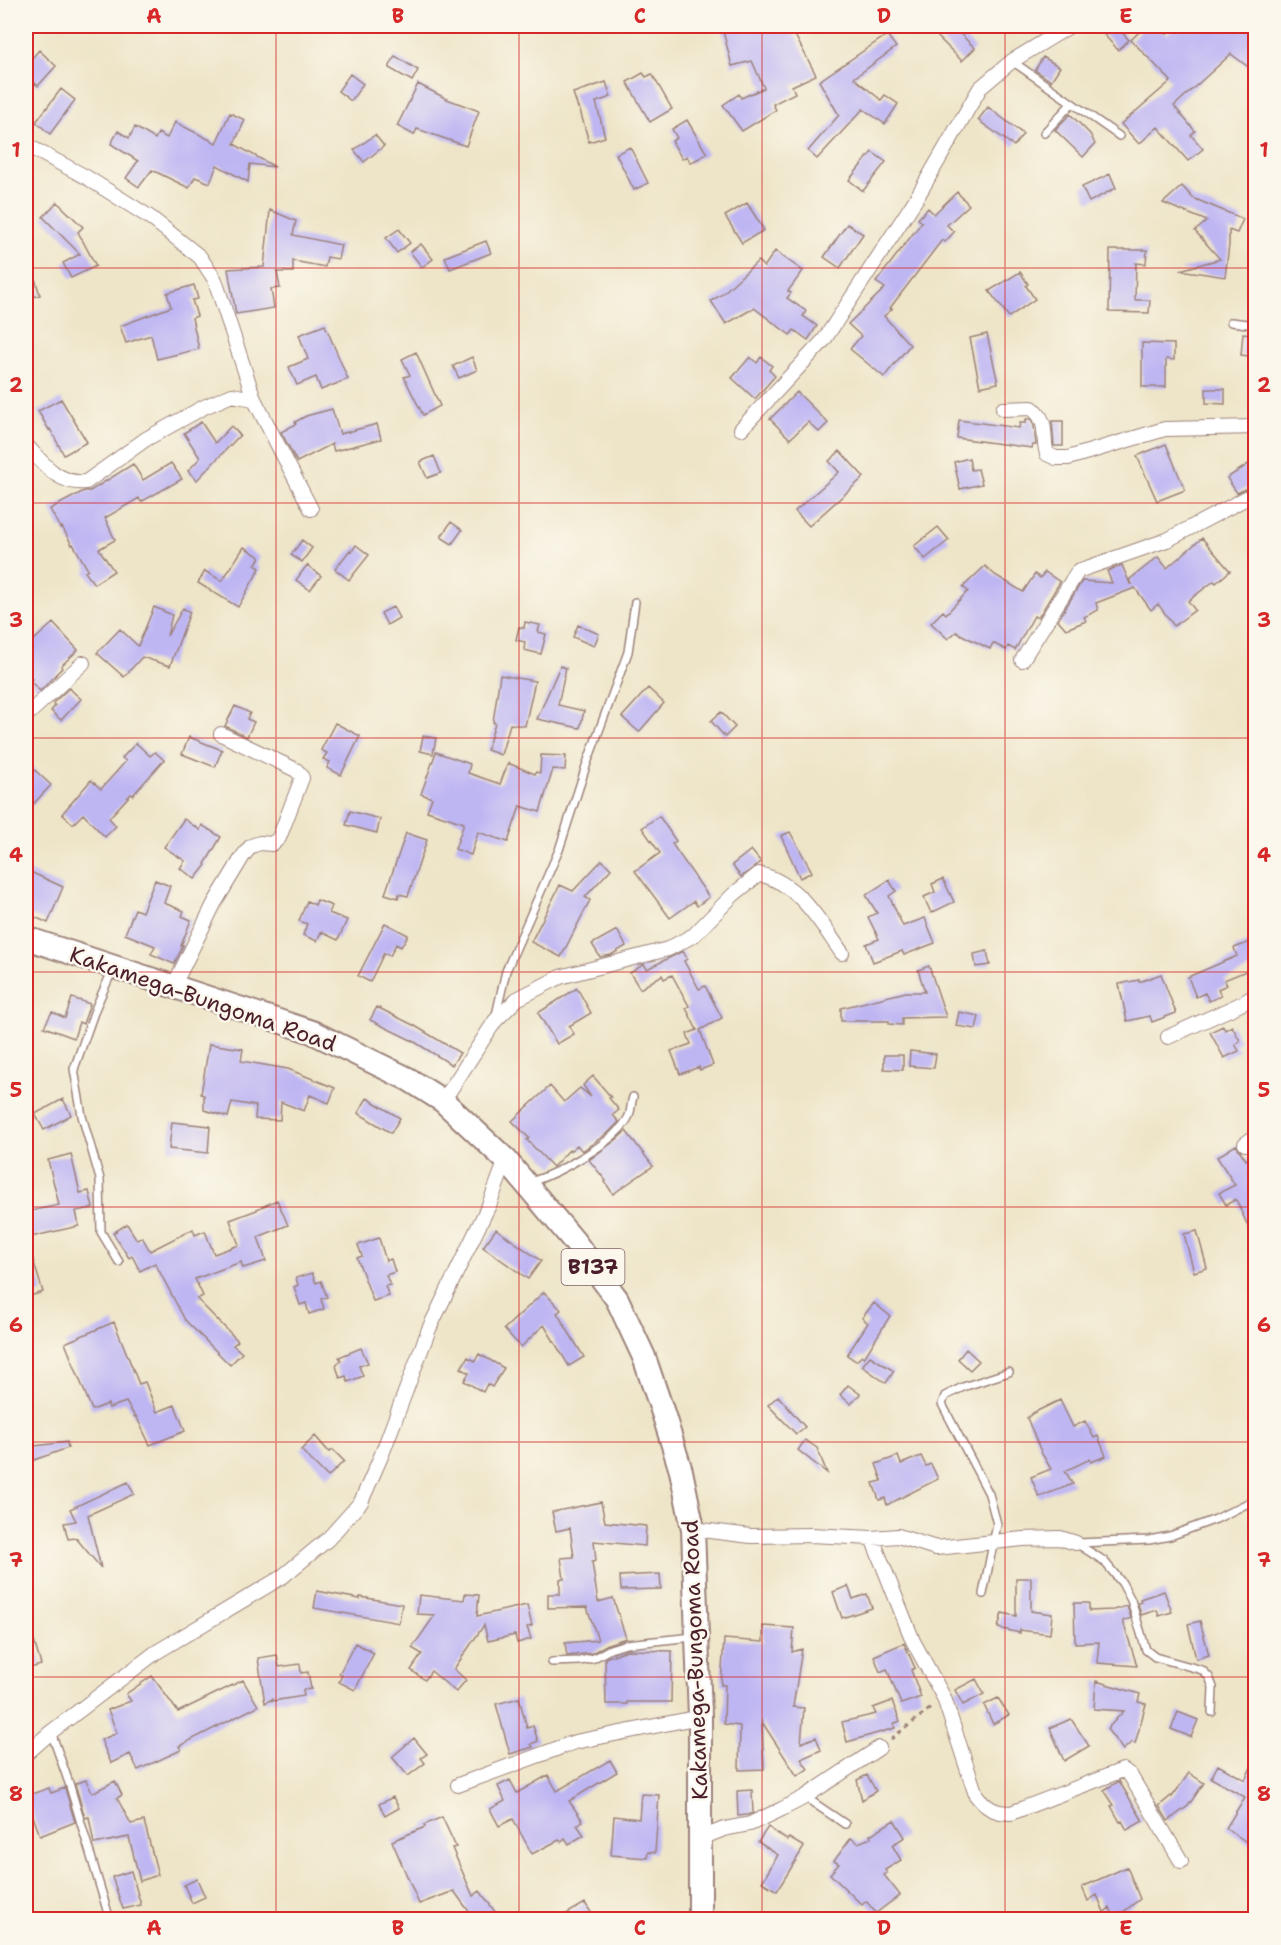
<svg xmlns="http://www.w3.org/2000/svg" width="1281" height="1945" font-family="'Shantell Sans',sans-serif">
<rect width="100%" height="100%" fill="#fbf7ec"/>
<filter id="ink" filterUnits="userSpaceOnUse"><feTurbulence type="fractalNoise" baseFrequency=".0167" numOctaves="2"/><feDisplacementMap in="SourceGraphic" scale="12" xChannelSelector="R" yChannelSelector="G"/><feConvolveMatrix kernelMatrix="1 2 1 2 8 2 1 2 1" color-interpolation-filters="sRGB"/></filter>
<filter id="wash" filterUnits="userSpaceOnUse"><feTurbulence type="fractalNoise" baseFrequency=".008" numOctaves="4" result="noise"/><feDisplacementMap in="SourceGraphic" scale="24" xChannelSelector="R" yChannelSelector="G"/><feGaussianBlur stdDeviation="1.35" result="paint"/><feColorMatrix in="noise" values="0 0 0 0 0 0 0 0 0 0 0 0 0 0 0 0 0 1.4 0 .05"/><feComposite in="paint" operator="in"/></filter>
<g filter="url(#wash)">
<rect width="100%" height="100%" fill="#eee5c8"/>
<g id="blocks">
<path fill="#beb5f3" d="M730,26H790L816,75L792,86L795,93L773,104L776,110L742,131L723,105L739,94L741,98L764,88L752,61L732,66L722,27Z
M943,26H952L975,48L962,61L935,34Z
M1096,26H1116L1129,40L1118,50Z
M1145,26H1158L1167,34L1176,26H1256V73L1231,54L1174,106L1195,131L1191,135L1203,149L1188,161L1158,127L1139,144L1121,124L1171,81L1131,40Z
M887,35L896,47L854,78L881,100L885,95L898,104L885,124L863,109L817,159L808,151L839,115L819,81Z
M39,50L56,66L38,86L35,83L26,93V65Z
M395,56L418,70L412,81L389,68Z
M1043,57L1060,67L1051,81L1035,70Z
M643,73L646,77L652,74L672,109L650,122L627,82Z
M350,74L363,84L351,101L338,91Z
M606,82L611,97L596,102L605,137L589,142L579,107L578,108L573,93Z
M418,84L447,99L479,111L466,146L417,129L414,135L397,126Z
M61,89L75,100L50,134L36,122Z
M988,107L1023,134L1014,146L978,120Z
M230,113L245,120L234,144L275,167L250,164L248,182L217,165L210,183L195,177L189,188L152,170L139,187L126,178L138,161L111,144L118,131L129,138L135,127L155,139L158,133L167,138L175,122L216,143Z
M1070,114L1090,134L1095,144L1083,157L1055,130Z
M687,120L707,154L690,163L687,156L682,159L672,141L677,138L672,129Z
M375,135L384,146L364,162L354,150Z
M630,147L648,183L634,190L616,154Z
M872,152L886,162L863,191L849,180Z
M1110,174L1116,188L1089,202L1082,187Z
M1182,186L1193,198L1243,219L1237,233L1229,230V245L1225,277L1180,270L1220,259L1195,231L1207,221L1163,203Z
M957,192L969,205L947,225L954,232L945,242L942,240L890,308L892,309L884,316L910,345L884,377L850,349L861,336L848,324L885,288L876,282L922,222L918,219L928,208L934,214Z
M57,202L83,227L78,232L96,266L71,278L63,263L80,254L43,217Z
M747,203L764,230L742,243L725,216Z
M270,210L296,221L293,235L341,245L338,259L327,257L325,267L293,261V272H277L280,288L271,289L274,308L236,314L228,269L264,267Z
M847,224L863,234L840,268L824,257Z
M399,229L410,243L397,253L386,238Z
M486,241L491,253L450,269L445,257Z
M421,244L433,259L422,267L410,252Z
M1110,250H1147L1146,264L1136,263L1135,300H1150L1149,313L1109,312Z
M775,251L803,271L788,291L791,293L787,298L806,311L803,316L817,326L808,340L794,330L790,335L754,308L726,324L711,301L721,295L758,261L764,267Z
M29,259L40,295L26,299V260Z
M1020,272L1028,284L1026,286L1035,299L1009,317L989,291Z
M194,285L198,299L192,300L197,316L192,318L199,349L157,359L151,335L126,343L120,326L171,307L167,293Z
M325,325L348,379L321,390L316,377L297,385L289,367L308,359L299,335Z
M1243,333L1256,335V357L1241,355Z
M987,334L998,383L980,387L970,338Z
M1142,343L1174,344V360L1166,359V387H1142Z
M416,352L440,406L423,415L404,377L410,375L402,359Z
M472,357L477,370L459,378L453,366Z
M750,357L757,363L761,357L772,366L769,370L775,376L755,399L732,378Z
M1206,389H1225V404L1206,403Z
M797,392L828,423L819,432L808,422L790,439L770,419Z
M61,399L87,442L64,455L50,429L49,430L38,411Z
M332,409L340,434L377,424L381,439L334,451L332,444L297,462L281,432L296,424L295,422L306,416Z
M1026,419H1031L1034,426L1036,445H1033L1032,448L957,438L959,420L1019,428L1020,423H1026Z
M1052,421H1063V446H1054Z
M201,422L215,443L231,426L240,435L197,480L188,471L200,458L184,433Z
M1166,444L1185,490L1157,501L1137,456Z
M840,451L864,477L809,526L795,511L839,472L829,461Z
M434,456L441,473L427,478L420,462Z
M969,458L971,470L978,469L982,484L960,489L954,462Z
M171,463L182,479L141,502L139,498L105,518L115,540L99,549L114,571L94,584L85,572L88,570L73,544L72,545L62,527L60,528L50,509L84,491H90L133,464L143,480Z
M1250,463L1256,471V484L1237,493L1227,478Z
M451,522L462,530L452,544L441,537Z
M938,527L949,540L925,559L914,546Z
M1202,538L1230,571L1216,583L1214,581L1188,601L1195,610L1174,626L1158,604L1151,610L1135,588L1096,603L1098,610L1084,617L1086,621L1066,629L1058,620L1082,581L1112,583L1107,571L1122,565L1130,584H1132L1129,580L1158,557L1167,568Z
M302,540L312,548L302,562L291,555Z
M356,545L369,555L349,580L335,569L350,550L352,551Z
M244,547L260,557L255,565L260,568L238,607L198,583L205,571L222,581Z
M307,565L321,576L310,590L296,580Z
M985,566L995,575L1023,592L1035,574L1040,578L1045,572L1060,582L1038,618L1034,616L1015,650L1008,646L1006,650L993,643L990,649L956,632L948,639L931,623L943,611L946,614L968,591L963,587Z
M154,607L172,615L167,636L183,608L190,612L170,666L142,657L124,677L97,653L120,629L138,646Z
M393,607L399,618L387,625L381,613Z
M525,622L540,625L538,632L546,634L541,654L524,650L525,642L516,640L519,627L524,628Z
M53,623L78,650L61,666L62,668L55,675H56L40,691L30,681L32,679L26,672V646L34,638L35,639Z
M578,625L599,634L594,646L573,637Z
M560,666L566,668L558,705L584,711L580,728L537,719Z
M500,675L535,681L525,726L510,724L501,755L487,750L495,723L493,722Z
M69,688L81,699L61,720L51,711L55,706L53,703Z
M648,688L664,703L639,732L622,717Z
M235,706L250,713L247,719L254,722L247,737L225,726Z
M721,712L735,727L725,737L711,721Z
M335,723L360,736L341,775L327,768L330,762L323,759L327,753L321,750Z
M423,736L436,738L433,754L420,751Z
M189,737L222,750L215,767L182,754Z
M136,743L150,756L155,752L164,760L133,795L131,794L109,818L116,826L105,837L83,814L73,824L62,814L91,780L101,789L126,761L122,758Z
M436,752L470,764L468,773L500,784L508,763L535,774L536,772L540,773L541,755L566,756L565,770L553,769L540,812L520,806L508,842L478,832L471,855L455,849L464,823L427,811L432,798L421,794Z
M26,762L51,785L26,812Z
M350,811L380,819L377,833L346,825Z
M659,816L676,841L672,844L709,897L697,906L694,901L670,918L635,871L660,853L642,828Z
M184,819L200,830L202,825L221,837L205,864L206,865L195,879L180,868L185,861L164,847Z
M790,832L812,872L800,878L781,836Z
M406,833L427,840L408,896L399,894L398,898L385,894Z
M751,850L761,862L741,877L732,865Z
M602,860L611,869L585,897L590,900L561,957L531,942L560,885L573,891Z
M26,870L63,887L48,923L26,913Z
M943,879L954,902L931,913L924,897L935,892L932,884Z
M155,880L170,886L164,903L184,911L182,916L191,920L181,946H183L174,964L151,954L155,946L125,934L135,909L142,912Z
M889,880L896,891L889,896L903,926L925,918L935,943L904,955L902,951L873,962L866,944L879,939L868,917L877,913L866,895Z
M317,900L332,906L329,913L347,920L338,940L321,932L317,941L303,935L307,924L299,921L307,901L315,905Z
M385,923L408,935L401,947L396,944L390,956L384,953L370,982L358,976Z
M617,930L626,946L611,955L600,957L592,944Z
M1256,940V967L1224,980L1227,985L1218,989L1221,996L1209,1001L1205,993L1196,997L1188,977L1237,956L1234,948Z
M683,951L687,959L684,961L699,989L705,986L722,1018L700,1030L713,1065L700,1070L699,1067L680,1074L671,1051L691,1044L687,1034L697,1030L686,1008L689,1006L672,975L664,979L662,975L640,989L630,973L644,964L647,969Z
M987,951L990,965L976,967L974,954Z
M929,966L946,1017L902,1018V1025L889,1024V1021H841V1008L906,992H925L918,970Z
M1161,974L1176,1013L1152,1022L1150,1016L1127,1021L1119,984L1139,980V982Z
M577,988L591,1013L569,1026L574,1034L557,1044L538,1013Z
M72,998L90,1004L83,1024L79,1022L74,1038L44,1027L52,1012L65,1018Z
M377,1007L415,1026L460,1053L452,1065L413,1041L370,1020Z
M959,1012L979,1016L976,1029L956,1026Z
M1223,1026L1225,1030L1232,1026L1240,1041L1235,1044L1239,1051L1224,1058L1210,1032Z
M209,1044L243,1049L241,1061L288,1069L335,1088L329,1103L310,1095L304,1111L281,1102L280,1120L255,1119L256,1106L232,1102L228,1117L204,1110V1095L201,1094Z
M910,1051L936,1054L934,1068L909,1066Z
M884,1055H903V1070L884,1069Z
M593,1076L611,1097L609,1098L619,1110L613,1115L619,1122L609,1132L582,1151L577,1145L570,1151L569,1150L553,1167L527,1140L529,1138L512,1121L550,1086L564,1102L580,1088L591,1097L583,1085Z
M367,1098L400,1118L391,1133L358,1113Z
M63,1099L71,1115L44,1130L35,1114Z
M172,1122L210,1126L208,1153L169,1149Z
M626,1131L653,1166L613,1194L605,1182L606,1181L589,1160L616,1140Z
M1236,1145L1246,1160L1256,1154V1245L1236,1199L1226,1205L1219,1193L1235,1185L1217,1157Z
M71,1154L80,1193L89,1191L93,1208L76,1211L79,1226L26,1238V1212L59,1205L48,1160Z
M277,1200L288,1225L258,1237L266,1261L243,1268L241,1262L195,1279L203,1296L197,1299L238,1341L233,1345L242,1353L230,1365L185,1320L155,1263L140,1271L132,1256L129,1258L113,1233L127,1224L137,1240L142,1237L150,1251L193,1229L195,1235L205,1231L214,1254L239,1245L230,1220L257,1210V1209Z
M496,1229L541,1261L528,1279L483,1247Z
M1197,1231L1207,1268L1194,1272L1184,1234Z
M379,1238L386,1261L391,1259L395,1272L386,1275L390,1285L385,1286L389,1296L373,1301L357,1258L362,1256L358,1245Z
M29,1247L43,1292L30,1296L29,1291L26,1292V1248Z
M312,1273L316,1283L321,1281L327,1297L321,1299L324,1309L309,1314L306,1303L300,1305L294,1287L298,1285L296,1278Z
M544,1292L561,1310L557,1313L584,1357L569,1366L544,1325L521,1347L504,1329Z
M874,1303L890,1316L864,1358L862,1356L856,1361L847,1355L868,1323L862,1318Z
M114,1322L139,1384L145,1382L157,1412L175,1405L185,1431L150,1445L136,1416L135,1417L126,1402L109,1408L108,1404L92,1410L65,1343Z
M361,1348L368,1363L359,1366L363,1376L348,1382L346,1376L340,1378L336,1366L341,1360L339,1357Z
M966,1349L979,1361L970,1370L958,1359Z
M479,1354L504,1368L492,1387L487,1384L483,1392L464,1381L469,1373L461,1368L468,1357L475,1361Z
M870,1356L894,1371L886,1383L862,1366Z
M848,1385L860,1394L851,1404L840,1395Z
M778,1396L805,1427L796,1434L768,1405Z
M1060,1400L1073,1427L1085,1421L1094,1438L1098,1436L1106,1456L1091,1462L1090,1459L1065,1471L1073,1484L1039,1497L1031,1477L1051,1469L1042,1454L1027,1418L1033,1413Z
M315,1436L329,1452L333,1450L344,1461L328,1477L301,1450Z
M805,1440L817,1448L827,1473L798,1450Z
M67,1442L68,1448L26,1463V1447Z
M898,1456L901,1464L921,1456L926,1466L931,1464L938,1479L887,1505L885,1498L879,1500L873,1483L882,1481L876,1464Z
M128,1482L134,1494L88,1515L101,1568L76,1538L68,1539L64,1523L76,1521L70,1509Z
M601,1502L605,1522L646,1526L645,1546L594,1541L596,1561L592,1562L598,1602L613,1598L626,1638L608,1644L592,1653L567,1656L565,1643L598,1640L587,1607L548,1608V1594H560V1579H564L561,1558L574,1557L570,1528L556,1531L552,1512Z
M660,1574L661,1589L621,1590L620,1576Z
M1016,1578H1031V1611L1052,1614L1050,1634L1020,1630V1633L998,1628L1002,1613L1016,1616Z
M848,1586L853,1599L867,1594L872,1608L842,1618L833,1592Z
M317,1591L360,1599V1597L402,1604L399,1623L314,1608Z
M1164,1591L1172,1612L1159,1616L1157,1610L1141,1615L1138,1603L1141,1602L1140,1599Z
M465,1594L479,1595L477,1616L527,1605L532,1626L527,1627L531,1639L517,1643L515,1635L488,1641L484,1625L454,1669L466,1680L456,1692L431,1671L425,1680L411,1670L422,1654L412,1648L435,1615L417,1614L419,1595L464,1600Z
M1074,1603H1089V1611L1113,1610L1127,1606L1131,1618L1123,1621L1137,1666L1097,1663L1099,1642L1075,1643Z
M1200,1621L1209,1655L1196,1659L1188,1624Z
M26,1624H29L41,1665L26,1669Z
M763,1626L794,1628L792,1652L802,1649L793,1707L804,1708L801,1743L816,1737L821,1750L801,1759L808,1769L797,1776L762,1722L764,1769L739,1770L740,1726L724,1724L725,1685H721L724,1639L763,1642Z
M355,1643L374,1653L355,1690L339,1682L342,1675L339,1674Z
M904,1643L915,1668L911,1670L921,1697L901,1704L887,1669L880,1672L874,1656Z
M627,1650L672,1651L671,1702H627V1704H606L605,1658Z
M277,1655L279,1667L300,1664L301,1673L308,1672L311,1689L303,1690L304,1696L272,1701V1699L265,1703L258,1658Z
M152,1676L178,1712L243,1680L258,1706L179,1746L181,1750L138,1770L130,1754L111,1763L101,1740L117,1733L108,1710L131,1701L126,1694Z
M976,1679L984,1694L963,1705L955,1690Z
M1096,1681L1140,1694L1138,1702L1146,1704L1135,1744L1132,1742L1123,1750L1107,1729L1124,1711L1094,1709Z
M519,1698L527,1728L533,1726L538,1741L531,1744L533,1747L510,1754L496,1704Z
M998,1698L1009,1715L993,1724L984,1705Z
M892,1701L900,1721L893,1724L895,1728L847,1742L842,1722L876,1714L873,1708Z
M1178,1712L1198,1720L1191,1737L1171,1729Z
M1071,1719L1089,1746L1064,1761L1050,1728Z
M414,1738L427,1754L421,1758L425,1763L408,1776L392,1757Z
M1256,1757V1837L1251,1845L1226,1828L1245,1797L1211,1778L1218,1765L1245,1780Z
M610,1760L617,1772L569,1801L583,1821L577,1825L584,1835L569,1844L565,1838L561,1842L559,1840L532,1854L513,1819L499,1826L490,1809L505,1801L498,1786L510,1780L517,1793L548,1775L557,1791Z
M1189,1773L1204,1783L1188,1806L1168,1821L1159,1806L1171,1796L1172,1797Z
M867,1775L876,1791L862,1800L857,1780Z
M86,1780L92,1793L115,1781L122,1795L117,1798L131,1824L144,1821L158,1875L140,1881L129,1837L94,1844L89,1817L85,1818L75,1784Z
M1119,1781L1143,1821L1127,1830L1122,1821L1120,1822L1111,1806L1114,1805L1104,1790Z
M49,1788L51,1793L65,1788L75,1822L40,1836L26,1796Z
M752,1790L753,1813L747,1815L738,1816L737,1791Z
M641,1794L659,1795L655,1853L648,1852L647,1858L611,1855L614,1816L639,1819Z
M393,1797L399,1808L385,1816L379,1804Z
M442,1817L456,1847L452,1848L473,1896L480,1891L501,1920H475L454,1891L419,1904L392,1841L425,1827L424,1825Z
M894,1820L905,1837L892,1845L901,1860L885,1870L887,1873L884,1875L900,1895L876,1913L866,1901L862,1905L830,1874L839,1864L834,1861L851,1838L858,1843L871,1838L870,1835Z
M768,1827L787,1840L789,1838L804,1847L777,1891L762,1882L778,1855L758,1842Z
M1127,1867L1140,1899L1115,1918L1110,1908L1104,1912L1097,1895L1088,1901L1082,1887Z
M131,1871L141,1905L123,1909L112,1877Z
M197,1879L205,1897L192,1903L184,1885Z
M585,1903L592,1914L583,1920H556Z"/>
</g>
</g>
<g filter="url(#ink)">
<use href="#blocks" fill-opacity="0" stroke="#9c827a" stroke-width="1.5"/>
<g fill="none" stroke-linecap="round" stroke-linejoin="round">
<defs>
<path id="lane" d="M1012,61L1119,136
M1044,133L1072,103
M1231,322L1256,325
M113,969L96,1007L74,1069L82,1116L100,1179L101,1232L119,1262
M496,1015L506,971L559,850L586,766L628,652L635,602
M531,1182C558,1173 617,1142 629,1116C631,1111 631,1103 633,1097
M1076,1543L1104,1561L1122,1583L1131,1600L1146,1650L1155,1657L1202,1670L1209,1677L1213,1687L1212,1712
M1078,1543L1149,1540L1170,1536L1216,1519L1256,1499
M983,1594L997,1524L989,1494L942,1404L945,1396L963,1387L1009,1372
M552,1662L580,1661L594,1658L610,1649L626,1644L693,1637
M51,1732L69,1783L110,1920
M805,1797L845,1824"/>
<path id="street" d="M26,145L86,177L151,218L200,257L215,280L254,399
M1003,409L1032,408C1050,423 1041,434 1047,454L1056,458H1068L1165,429L1256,427
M741,429L824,340L916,199L980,88L1012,61L1068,27
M26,445C43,463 58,485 86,482L146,439L204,407L232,395L254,399L311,509
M1022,660L1078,571L1167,540L1256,493
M26,716L83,663
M173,987L214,904L243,856L251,846L260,843L272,844L279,838L302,778L300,774L296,770L221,734
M1168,1037L1243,1003L1256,995
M443,1101L495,1021L517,999L560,977L668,949L694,935L733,895L759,874C799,883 820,922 842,953
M1245,1144L1256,1136
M693,1529L751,1536L810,1535L872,1538L898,1536L936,1548L1023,1539L1060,1538L1076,1543
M872,1538L913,1641L944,1698L976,1795C986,1808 995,1813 1011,1813L1123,1770L1130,1775L1181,1861
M26,1754L51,1732L155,1653L282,1577L328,1539L361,1502L382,1454L429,1329L489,1205L506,1160
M458,1785L575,1742L700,1717
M701,1838L724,1829L750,1824L782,1809L805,1797L879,1748"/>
<path id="primary" d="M26,938L312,1032L408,1079L443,1101L506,1160L574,1241L617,1299L644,1357L663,1413L681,1471L693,1529L700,1717V1920"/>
</defs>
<use href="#lane" stroke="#9c827a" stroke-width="10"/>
<use href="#street" stroke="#9c827a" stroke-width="16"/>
<use href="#primary" stroke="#9c827a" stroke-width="26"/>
<path stroke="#9c827a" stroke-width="3" stroke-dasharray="4.5 4.5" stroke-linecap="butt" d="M891,1739L931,1708"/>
<use href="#lane" stroke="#fff" stroke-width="7"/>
<use href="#street" stroke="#fff" stroke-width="14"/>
<use href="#primary" stroke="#fff" stroke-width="22"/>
</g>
</g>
<path fill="none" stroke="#d62828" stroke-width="1.5" stroke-opacity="0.55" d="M276,26V1920M519,26V1920M762,26V1920M1005,26V1920M26,268H1256M26,503H1256M26,738H1256M26,972H1256M26,1207H1256M26,1442H1256M26,1677H1256"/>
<g text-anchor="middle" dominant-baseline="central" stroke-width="5" stroke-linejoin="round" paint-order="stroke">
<rect fill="#fbf7ec" stroke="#7f6065" stroke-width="1.5" x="561.5" y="1249" width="63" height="36" rx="4.5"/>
<g font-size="21" font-weight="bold" fill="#4a1f2b">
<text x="593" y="1267">B137</text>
</g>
<g font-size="22" fill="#4a1f2b" stroke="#fbf7ec">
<text transform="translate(203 999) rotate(19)">Kakamega-Bungoma Road</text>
<text transform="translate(695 1660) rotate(-92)">Kakamega-Bungoma Road</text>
</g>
</g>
<rect width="1281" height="1945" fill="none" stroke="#fbf7ec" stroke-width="66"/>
<rect x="33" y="33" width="1215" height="1879" fill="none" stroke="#d62828" stroke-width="2"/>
<g font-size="20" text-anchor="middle" font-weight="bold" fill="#d62828">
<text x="154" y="23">A</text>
<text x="398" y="23">B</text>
<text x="640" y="23">C</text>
<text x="884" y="23">D</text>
<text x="1126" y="23">E</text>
<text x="16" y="157">1</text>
<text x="1264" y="157">1</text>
<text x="16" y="392">2</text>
<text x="1264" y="392">2</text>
<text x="16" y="627">3</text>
<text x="1264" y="627">3</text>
<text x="16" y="862">4</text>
<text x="1264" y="862">4</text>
<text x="16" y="1097">5</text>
<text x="1264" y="1097">5</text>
<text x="16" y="1332">6</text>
<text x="1264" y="1332">6</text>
<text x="16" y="1567">7</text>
<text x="1264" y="1567">7</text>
<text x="16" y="1801">8</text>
<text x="1264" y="1801">8</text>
<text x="154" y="1935">A</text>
<text x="398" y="1935">B</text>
<text x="640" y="1935">C</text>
<text x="884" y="1935">D</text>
<text x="1126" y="1935">E</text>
</g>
</svg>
